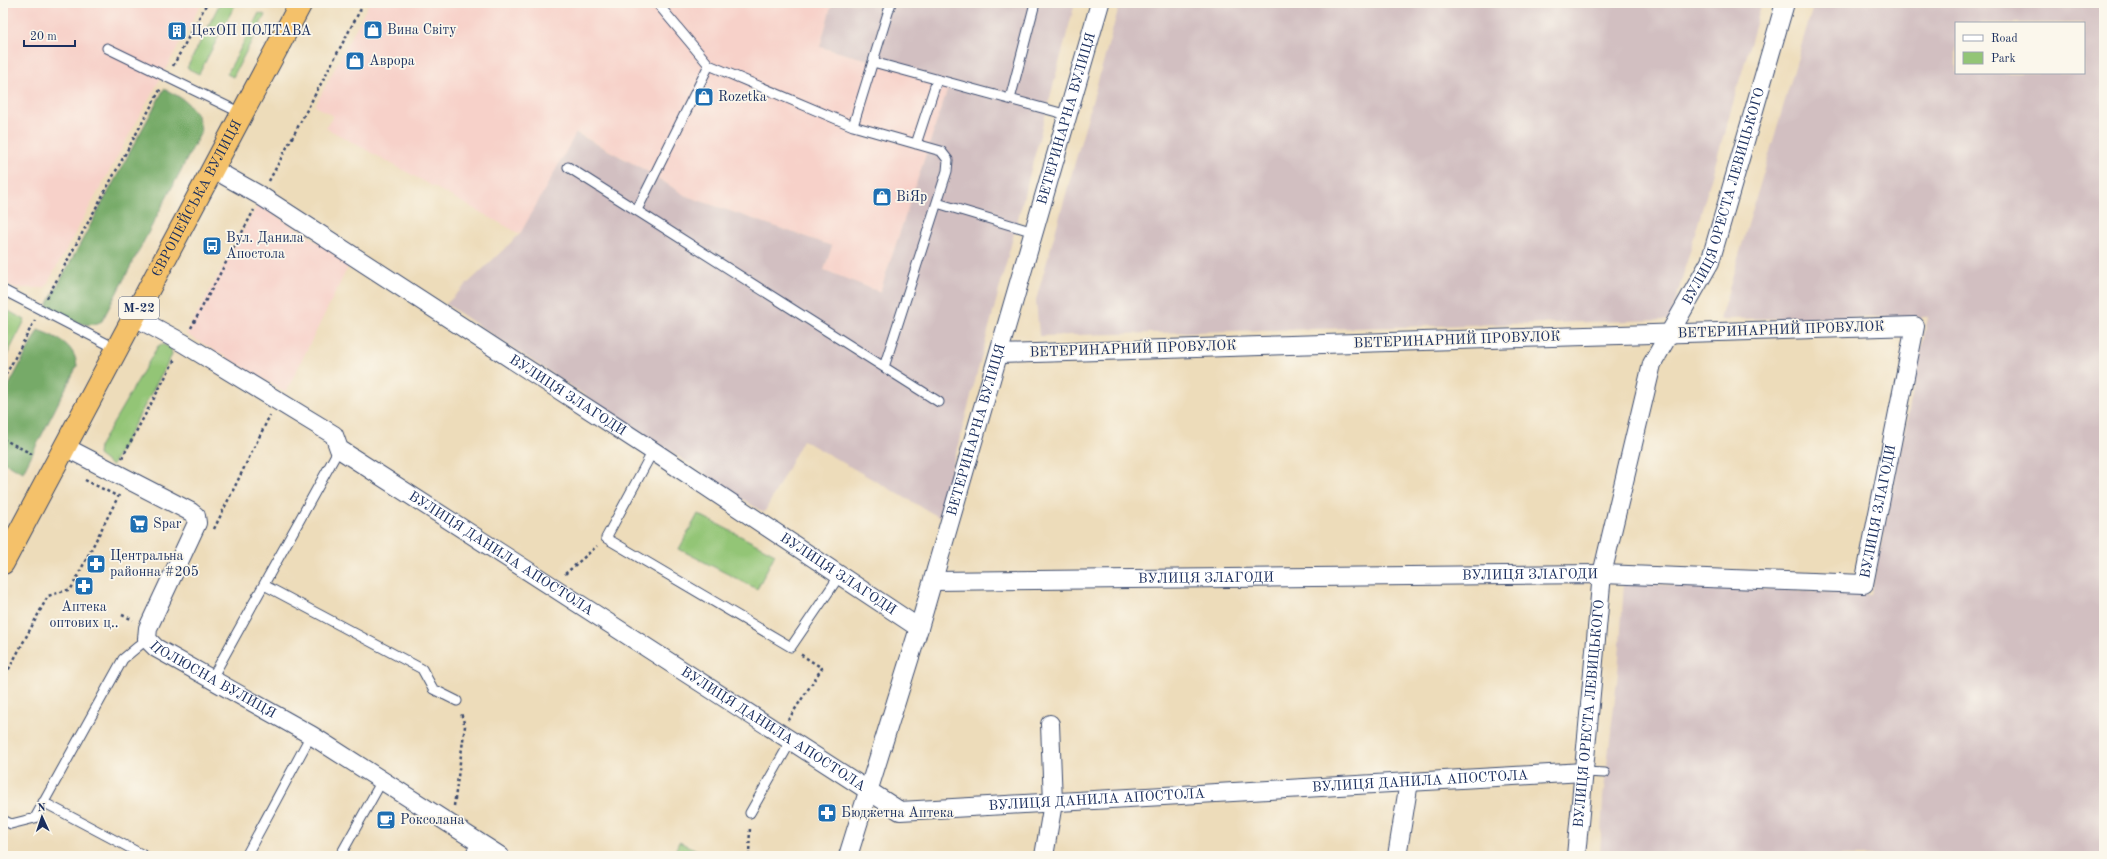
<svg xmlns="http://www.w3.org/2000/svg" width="2107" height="859" font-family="'Old Standard TT',serif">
<rect width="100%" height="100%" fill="#fbf7ec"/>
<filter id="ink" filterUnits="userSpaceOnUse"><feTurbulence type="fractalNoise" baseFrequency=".025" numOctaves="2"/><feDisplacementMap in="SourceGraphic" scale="8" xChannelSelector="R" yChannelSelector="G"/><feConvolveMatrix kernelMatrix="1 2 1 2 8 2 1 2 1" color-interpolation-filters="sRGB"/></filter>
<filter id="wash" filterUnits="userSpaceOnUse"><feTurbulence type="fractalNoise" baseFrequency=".012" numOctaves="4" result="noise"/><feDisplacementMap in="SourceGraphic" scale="16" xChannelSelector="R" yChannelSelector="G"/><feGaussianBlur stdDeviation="0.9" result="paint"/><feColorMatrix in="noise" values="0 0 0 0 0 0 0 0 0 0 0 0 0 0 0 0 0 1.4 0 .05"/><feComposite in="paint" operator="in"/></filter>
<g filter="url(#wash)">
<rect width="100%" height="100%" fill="#eddcba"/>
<path fill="#f7d1c9" d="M3,3H202L45,288H15L3,282Z
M369,3H832L820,47L950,82L880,292L824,270L832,246L686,196L645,170L577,133L520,234L326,128L333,116L315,106Z
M258,204L350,263L286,392L186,334Z"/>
<path fill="#d2bfc1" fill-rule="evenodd" d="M832,3H1075L939,517L803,440L764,513L446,304L520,234L576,133L645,170L686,196L832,246L824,270L880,292L950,82L820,47Z
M1120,3H1762L1670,320L1039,336L1036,300Z
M1814,3H2104V856H1600L1603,798L1618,673L1624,583L1871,594L1928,317L1720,319ZM1956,23H2084V73H1956Z"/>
<path fill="#93c576" stroke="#577a6a" d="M220,3H236L199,74L187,68Z
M259,13L265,15L233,77L227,74Z
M3,308L25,320L3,363Z
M162,344L171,348L172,355L112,466L98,455L99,447L158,346Z
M698,514L775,554L757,589L679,549Z
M679,842L710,856H673Z"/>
<path fill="#76aa67" stroke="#486c62" d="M164,89C184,98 200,109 201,132L102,321C84,332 63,315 46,307Z
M38,330C56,337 75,344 77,366L23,472L5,463L3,465V397Z"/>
</g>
<g filter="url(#ink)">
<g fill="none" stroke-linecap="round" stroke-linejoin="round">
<defs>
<path id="lane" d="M657,3L709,65
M107,48L243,114
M873,62L1068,115
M1010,99L1035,3
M853,126L891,3
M916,144L937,80
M568,167L939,402
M937,203L1034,232
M637,210L709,65L853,126L941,151L948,160L947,171L884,367
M3,290L117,349
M653,451L606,538L791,647L840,575
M264,585L422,669L433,689L457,701
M212,678L339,449
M1584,772L1605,773
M43,802L145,856
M750,813L791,741
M3,820L11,824L35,818L123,659L147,639
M246,856L311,735
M340,856L383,779
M469,856L477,842"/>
<g id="street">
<path id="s1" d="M213,169L261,196L653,451L919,628"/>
<path id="s2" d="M135,317L183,343L334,435L339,449L900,811L1584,772"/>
<path id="s3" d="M65,447L191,512L196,516L197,523L148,628L147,639L156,648L311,735L500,856"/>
<path id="s4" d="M933,581L1602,574L1864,584L1915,326L999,354"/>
<path id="s5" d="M848,856L919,628L1100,3"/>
<path d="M1044,856L1053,803L1050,724"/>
<path d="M1397,856L1409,782"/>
<path id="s6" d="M1576,856L1602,574L1652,364L1710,262L1785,3"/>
</g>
<g id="highway">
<path id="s7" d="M3,563L301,3"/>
</g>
</defs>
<use href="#lane" stroke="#3a496c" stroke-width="11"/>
<use href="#street" stroke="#3a496c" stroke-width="20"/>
<use href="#highway" stroke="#3a496c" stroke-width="24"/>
<path stroke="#3a496c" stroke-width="2.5" stroke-dasharray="3 3" stroke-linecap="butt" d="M173,66L207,3
M269,181L364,3
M47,298L161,88
M191,328L254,210
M3,380L35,320
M3,439L32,454
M122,458L175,359
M85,480L119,497
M214,529L270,415
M565,574L597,546
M122,615L133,620
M3,680L48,596L71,589L119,495
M788,720L822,668L800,654
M454,806L465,726L461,713
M749,856L750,826"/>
<use href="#lane" stroke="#fff" stroke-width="9"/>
<use href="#street" stroke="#fff" stroke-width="18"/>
<use href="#highway" stroke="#f4c16a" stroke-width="22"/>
</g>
</g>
<defs>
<symbol id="shop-square" viewBox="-11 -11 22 22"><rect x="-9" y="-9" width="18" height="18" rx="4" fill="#1f6fb2" stroke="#fbf7ec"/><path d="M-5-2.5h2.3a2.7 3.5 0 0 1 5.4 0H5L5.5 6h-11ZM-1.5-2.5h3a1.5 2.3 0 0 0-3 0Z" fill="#fff"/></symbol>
<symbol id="building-square" viewBox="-11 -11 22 22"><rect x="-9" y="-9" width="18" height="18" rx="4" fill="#1f6fb2" stroke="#fbf7ec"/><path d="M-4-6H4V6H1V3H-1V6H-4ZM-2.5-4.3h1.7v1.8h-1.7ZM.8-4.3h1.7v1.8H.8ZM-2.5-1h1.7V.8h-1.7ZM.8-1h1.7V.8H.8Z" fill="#fff"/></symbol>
<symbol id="bus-square" viewBox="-11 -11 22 22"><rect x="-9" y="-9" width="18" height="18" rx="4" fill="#1f6fb2" stroke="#fbf7ec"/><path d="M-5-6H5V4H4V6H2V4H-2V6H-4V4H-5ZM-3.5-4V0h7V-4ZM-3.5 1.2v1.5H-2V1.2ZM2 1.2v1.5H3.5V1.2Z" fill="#fff"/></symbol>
<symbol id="supermarket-square" viewBox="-11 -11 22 22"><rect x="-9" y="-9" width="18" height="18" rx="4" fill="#1f6fb2" stroke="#fbf7ec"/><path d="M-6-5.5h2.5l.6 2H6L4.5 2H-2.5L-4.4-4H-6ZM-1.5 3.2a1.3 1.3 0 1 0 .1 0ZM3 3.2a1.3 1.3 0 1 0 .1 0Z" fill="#fff"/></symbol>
<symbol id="pharmacy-square" viewBox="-11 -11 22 22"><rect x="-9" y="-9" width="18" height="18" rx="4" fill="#1f6fb2" stroke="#fbf7ec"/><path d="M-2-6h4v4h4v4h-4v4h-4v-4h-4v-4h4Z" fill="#fff"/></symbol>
<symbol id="cafe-square" viewBox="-11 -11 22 22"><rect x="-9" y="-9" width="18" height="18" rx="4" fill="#1f6fb2" stroke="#fbf7ec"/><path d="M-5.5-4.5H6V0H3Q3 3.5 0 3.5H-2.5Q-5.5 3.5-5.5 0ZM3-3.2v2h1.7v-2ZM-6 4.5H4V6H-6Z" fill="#fff"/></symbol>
</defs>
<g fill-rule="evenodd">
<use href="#shop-square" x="362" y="19" width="22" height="22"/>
<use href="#building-square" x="166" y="20" width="22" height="22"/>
<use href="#shop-square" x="344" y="50" width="22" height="22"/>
<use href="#shop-square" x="693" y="86" width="22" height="22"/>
<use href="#shop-square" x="871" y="186" width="22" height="22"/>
<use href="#bus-square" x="201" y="235" width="22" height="22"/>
<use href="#supermarket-square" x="128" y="513" width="22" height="22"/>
<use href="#pharmacy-square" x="85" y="553" width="22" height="22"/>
<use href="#pharmacy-square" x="73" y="575" width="22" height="22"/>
<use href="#pharmacy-square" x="816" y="802" width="22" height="22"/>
<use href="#cafe-square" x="375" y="809" width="22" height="22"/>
</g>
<g text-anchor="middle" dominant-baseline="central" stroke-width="3.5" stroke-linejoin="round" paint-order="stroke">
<rect fill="#fbf7ec" stroke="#5e6b89" stroke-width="1" x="119" y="297" width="40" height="22" rx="3"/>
<g font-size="13" font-weight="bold" fill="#1b2f5e">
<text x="139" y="308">М-22</text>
</g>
<g font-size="14" fill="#1b2f5e" stroke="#fbf7ec" text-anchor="start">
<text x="387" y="30">Вина Світу</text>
<text x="191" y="31">ЦехОП ПОЛТАВА</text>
<text x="369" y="61">Аврора</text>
<text x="718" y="97">Rozetka</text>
<text x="896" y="197">ВіЯр</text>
<text x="226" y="238">Вул. Данила<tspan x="226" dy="16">Апостола</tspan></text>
<text x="153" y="524">Spar</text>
<text x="110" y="556">Центральна<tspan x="110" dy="16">районна #205</tspan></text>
<text x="84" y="607" text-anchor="middle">Аптека<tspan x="84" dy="16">оптових ц‥</tspan></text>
<text x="841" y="813">Бюджетна Аптека</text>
<text x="400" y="820">Роксолана</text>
</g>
<g font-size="14" fill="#1b2f5e" stroke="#fbf7ec">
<text stroke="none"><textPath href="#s5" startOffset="769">ВЕТЕРИНАРНА ВУЛИЦЯ</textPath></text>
<text stroke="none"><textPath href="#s6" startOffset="683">ВУЛИЦЯ ОРЕСТА ЛЕВИЦЬКОГО</textPath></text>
<text stroke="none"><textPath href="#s7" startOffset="413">ЄВРОПЕЙСЬКА ВУЛИЦЯ</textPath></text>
<text transform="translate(1781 330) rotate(-2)">ВЕТЕРИНАРНИЙ ПРОВУЛОК</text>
<text transform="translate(1457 340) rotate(-2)">ВЕТЕРИНАРНИЙ ПРОВУЛОК</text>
<text transform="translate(1133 349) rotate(-2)">ВЕТЕРИНАРНИЙ ПРОВУЛОК</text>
<text stroke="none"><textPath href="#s1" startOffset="421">ВУЛИЦЯ ЗЛАГОДИ</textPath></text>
<text stroke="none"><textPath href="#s5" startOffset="445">ВЕТЕРИНАРНА ВУЛИЦЯ</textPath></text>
<text stroke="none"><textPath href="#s4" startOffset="1005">ВУЛИЦЯ ЗЛАГОДИ</textPath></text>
<text stroke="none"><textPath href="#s2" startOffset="439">ВУЛИЦЯ ДАНИЛА АПОСТОЛА</textPath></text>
<text stroke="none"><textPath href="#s1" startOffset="745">ВУЛИЦЯ ЗЛАГОДИ</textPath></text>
<text stroke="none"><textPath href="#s4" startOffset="597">ВУЛИЦЯ ЗЛАГОДИ</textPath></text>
<text stroke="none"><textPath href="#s4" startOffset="273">ВУЛИЦЯ ЗЛАГОДИ</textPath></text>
<text stroke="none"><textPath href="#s3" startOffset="360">ПОЛЮСНА ВУЛИЦЯ</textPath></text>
<text stroke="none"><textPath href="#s6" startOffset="143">ВУЛИЦЯ ОРЕСТА ЛЕВИЦЬКОГО</textPath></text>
<text stroke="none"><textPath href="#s2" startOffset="763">ВУЛИЦЯ ДАНИЛА АПОСТОЛА</textPath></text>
<text stroke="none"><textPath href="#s2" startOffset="1435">ВУЛИЦЯ ДАНИЛА АПОСТОЛА</textPath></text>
<text stroke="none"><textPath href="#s2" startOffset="1111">ВУЛИЦЯ ДАНИЛА АПОСТОЛА</textPath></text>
</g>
</g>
<rect width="2107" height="859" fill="none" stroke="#fbf7ec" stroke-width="16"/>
<rect x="1955" y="22" width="130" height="52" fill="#fbf7ec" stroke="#a1a7b3"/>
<rect x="1963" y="35" width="20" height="6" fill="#ffffff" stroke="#a1a7b3"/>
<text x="1991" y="42" font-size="12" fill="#1b2f5e">Road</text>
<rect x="1963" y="52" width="20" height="12" fill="#93c576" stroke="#a1a7b3"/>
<text x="1991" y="62" font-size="12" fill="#1b2f5e">Park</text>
<g transform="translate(42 817) rotate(357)" stroke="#fbf7ec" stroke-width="3" paint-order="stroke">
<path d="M0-3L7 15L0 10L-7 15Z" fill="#1b2f5e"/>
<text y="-6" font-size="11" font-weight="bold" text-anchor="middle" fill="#1b2f5e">N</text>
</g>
<path d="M24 40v6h51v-6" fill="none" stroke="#1b2f5e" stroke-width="2"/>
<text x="30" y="40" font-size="12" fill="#1b2f5e" stroke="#fbf7ec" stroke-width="3" paint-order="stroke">20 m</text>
</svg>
